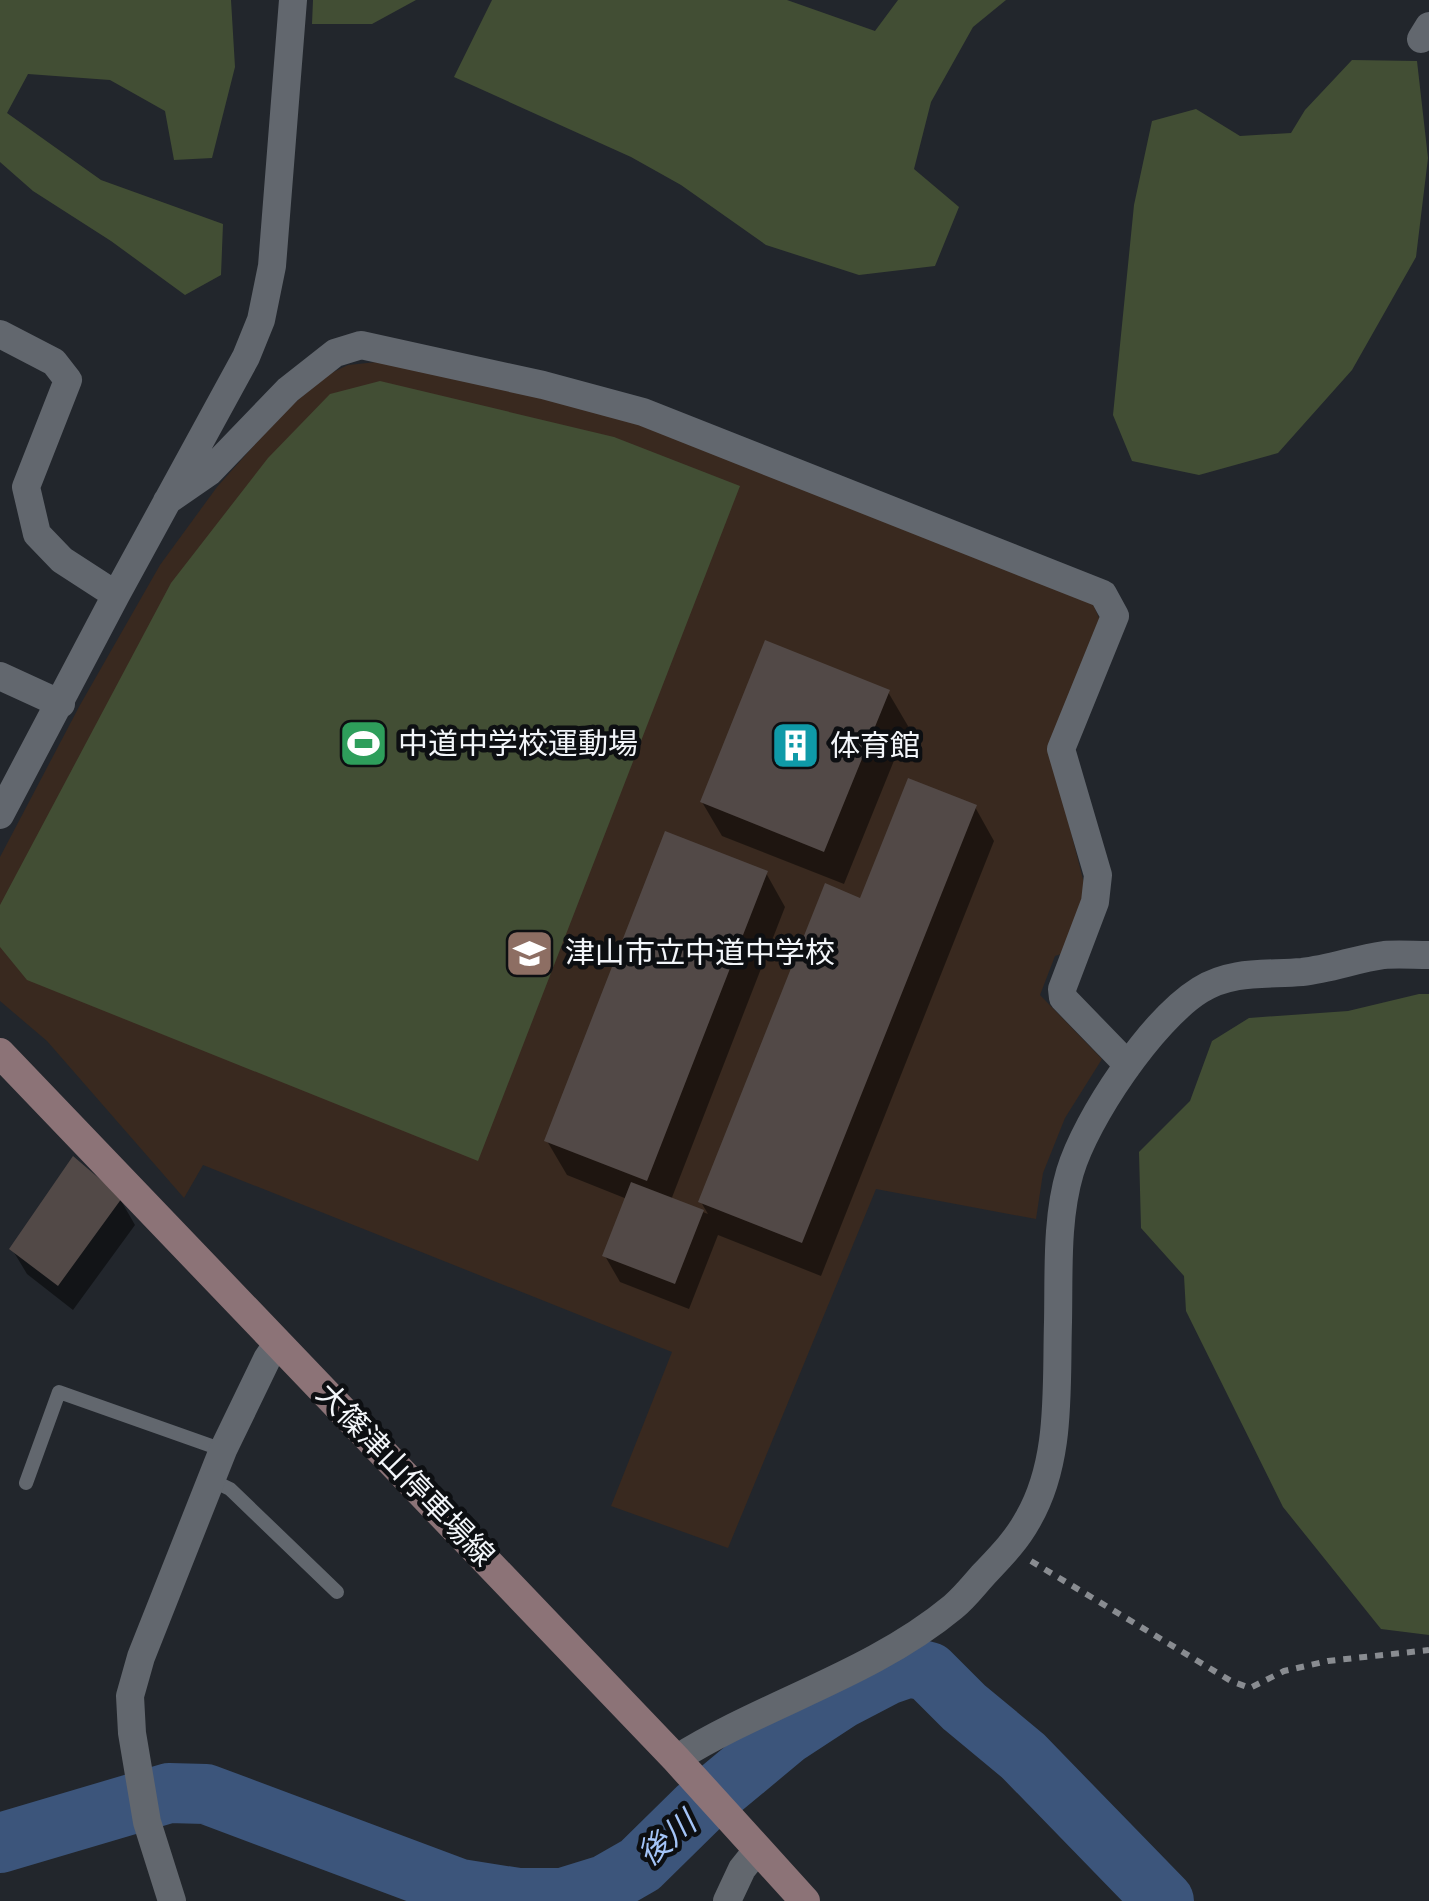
<svg xmlns="http://www.w3.org/2000/svg" width="1429" height="1901" font-family="Signika,'Noto Sans JP',sans-serif">
<rect width="100%" height="100%" fill="#22262c"/>
<path fill="#39291f" d="M377,362L544,396L628,419L1093,604L1100,620L1049,746L1086,891L1067,952L1055,956L1040,995L1102,1059L1065,1118L1043,1173L1036,1219L876,1189L728,1548L611,1506L672,1352L203,1165L184,1198L47,1041L0,1001V857L80,705L160,565L217,487L284,412L327,375L348,365Z"/>
<path fill="#424e34" d="M0,0H231L235,67L212,158L174,160L165,111L110,80L28,74L7,113L101,180L223,224L221,275L185,295L111,241L33,191L0,162Z
M313,0H416L372,24H312Z
M492,0H787L875,31L898,0H1006L973,27L931,102L914,169L959,207L935,266L859,275L766,245L681,185L631,157L454,77Z
M1352,60L1417,61L1428,158L1416,257L1352,370L1278,453L1199,475L1132,461L1113,415L1134,205L1152,121L1196,109L1240,136L1291,133L1305,110Z
M380,381L614,437L740,486L478,1161L27,980L0,947V905L171,583L268,458L330,394Z
M1419,994H1429V1635L1381,1629L1283,1507L1186,1311L1184,1276L1141,1228L1139,1152L1190,1101L1212,1041L1249,1018L1348,1011Z"/>
<path fill="#0007" d="M888,692L908,726L844,884L722,836L702,802Z
M975,807L994,841L821,1276L718,1235L689,1309L620,1282L605,1256L627,1199L567,1175L547,1141L766,873L785,907L671,1200L708,1214L701,1202L862,901Z
M120,1199L135,1225L73,1310L27,1274L12,1249Z"/>
<g fill="none" stroke-linecap="round" stroke-linejoin="round">
<path stroke="#3c557b" stroke-width="60" d="M0,1843L169,1793L206,1794L460,1889L518,1898H563L605,1885L640,1865L698,1808L786,1735L841,1699L887,1675L910,1667L929,1672L964,1707L1023,1756L1164,1901"/>
</g>
<path fill="#524947" d="M765,640L890,690L824,852L700,802Z
M908,778L977,805L802,1243L698,1202L825,883L860,898Z
M665,831L768,871L647,1181L544,1141Z
M73,1156L122,1198L58,1286L9,1249Z
M631,1182L704,1210L675,1284L602,1256Z"/>
<g fill="none" stroke-linecap="round" stroke-linejoin="round">
<path stroke="#898c91" stroke-width="6" stroke-dasharray="8 8" stroke-linecap="butt" d="M1031,1561L1231,1681L1250,1688L1284,1671L1328,1661L1429,1650"/>
<path stroke="#62676e" stroke-width="14" d="M211,1480L230,1489L337,1592
M26,1483L59,1392L223,1450"/>
<path stroke="#62676e" stroke-width="28" d="M1421,39L1429,26
M0,334L54,362L68,380L26,487L37,534L62,560L116,595
M167,501L209,472L288,390L335,353L361,345L543,385L643,412L1103,594L1115,616L1061,749L1098,875L1095,902L1062,989L1063,998L1128,1065
M0,676L61,704
M0,815L116,595L246,357L261,320L272,266L293,0
M676,1759C765,1703 871,1675 953,1607C965,1597 974,1585 984,1574C1000,1557 1016,1541 1027,1521C1062,1462 1056,1389 1058,1322C1059,1273 1056,1219 1070,1172C1086,1118 1152,1020 1200,990C1232,970 1266,975 1302,972C1330,969 1356,959 1384,955C1398,954 1414,955 1429,955
M172,1901L147,1822L132,1733L130,1696L141,1657L223,1450L267,1359L278,1343
M727,1901L742,1869L758,1849"/>
<path stroke="#8c7377" stroke-width="30" d="M0,1053L676,1759L805,1901"/>
</g>
<defs>
<symbol id="stadium-square" viewBox="-11 -11 22 22"><rect x="-9" y="-9" width="18" height="18" rx="4" fill="#2e9e5b" stroke="#0d0f12"/><path d="M0-5a6.5 5 0 1 0 0 10a6.5 5 0 1 0 0-10ZM-3.5-1.8h7v3.6h-7Z" fill="#fff"/></symbol>
<symbol id="building-square" viewBox="-11 -11 22 22"><rect x="-9" y="-9" width="18" height="18" rx="4" fill="#0f9aa8" stroke="#0d0f12"/><path d="M-4-6H4V6H1V3H-1V6H-4ZM-2.5-4.3h1.7v1.8h-1.7ZM.8-4.3h1.7v1.8H.8ZM-2.5-1h1.7V.8h-1.7ZM.8-1h1.7V.8H.8Z" fill="#fff"/></symbol>
<symbol id="school-square" viewBox="-11 -11 22 22"><rect x="-9" y="-9" width="18" height="18" rx="4" fill="#8d6e63" stroke="#0d0f12"/><path d="M0-5L7-2L0 1L-7-2ZM-4 1L0 2.5L4 1V4Q0 6-4 4Z" fill="#fff"/></symbol>
</defs>
<g fill-rule="evenodd">
<use href="#stadium-square" x="336" y="716" width="55" height="55"/>
<use href="#building-square" x="768" y="718" width="55" height="55"/>
<use href="#school-square" x="502" y="926" width="55" height="55"/>
</g>
<g text-anchor="middle" dominant-baseline="central" stroke-width="9" stroke-linejoin="round" paint-order="stroke">
<g font-size="30" fill="#f2f5f9" stroke="#0d0f12" text-anchor="start">
<text x="398" y="744">中道中学校運動場</text>
<text x="830" y="746">体育館</text>
<text x="565" y="953">津山市立中道中学校</text>
</g>
<g font-size="30" fill="#f2f5f9" stroke="#0d0f12">
<text transform="translate(405 1475) rotate(46)">大篠津山停車場線</text>
</g>
<g font-size="32" font-style="italic" fill="#a4c4f7" stroke="#0d0f12">
<text transform="translate(667 1839) rotate(-40)">後川</text>
</g>
</g>
</svg>
